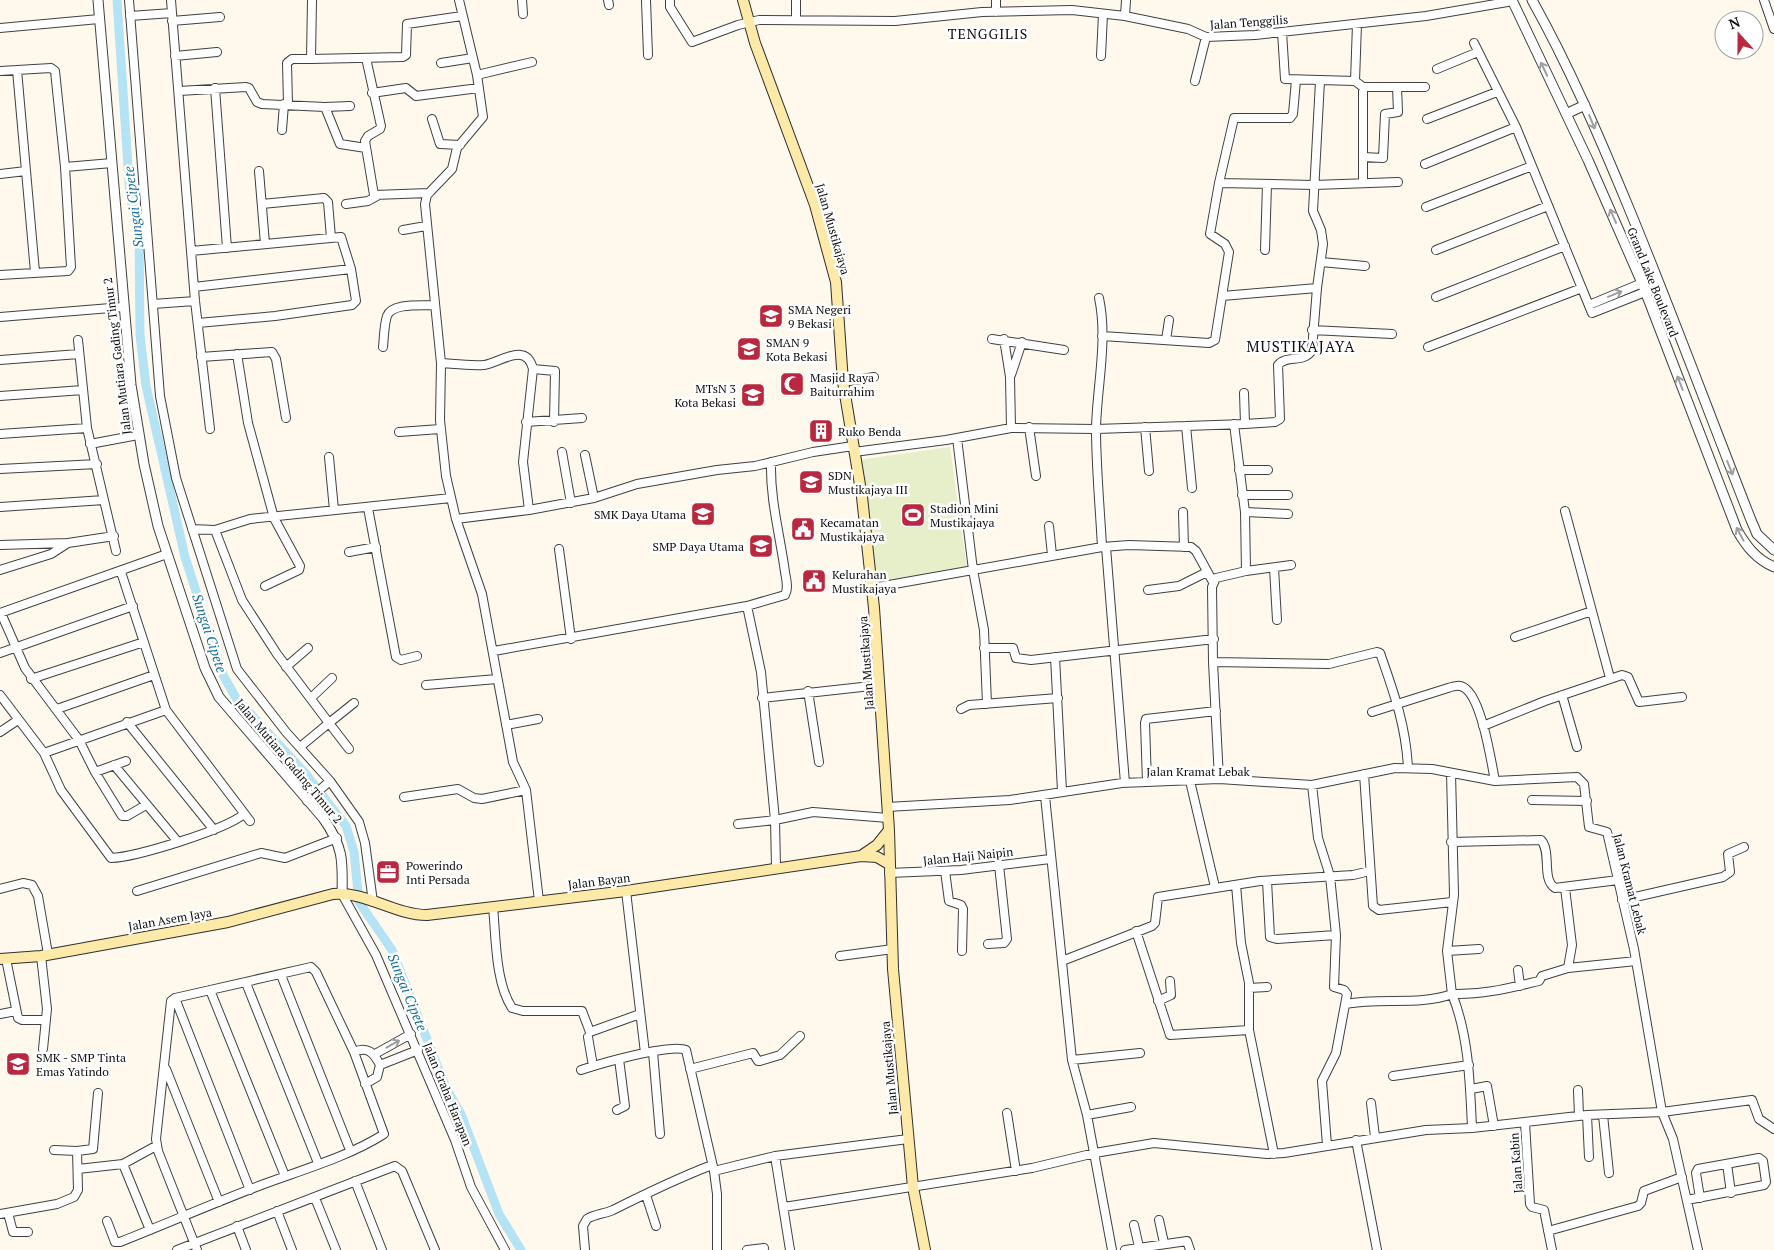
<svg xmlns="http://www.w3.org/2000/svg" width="1774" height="1250" font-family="'PT Serif',serif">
<rect width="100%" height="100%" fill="#fff9ed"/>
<!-- pitch -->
<path fill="#e6efc9" d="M950,447L967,569L875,582L858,460Z"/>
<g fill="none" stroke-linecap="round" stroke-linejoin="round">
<!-- canal -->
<path stroke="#b3e3f5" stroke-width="9" d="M117,0L130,197L139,230L140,335L146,386L185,557L223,675L236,698L305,773L346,826L354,852L359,902L392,950L446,1088L461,1114L499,1214L521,1250"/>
<defs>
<path id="minor" d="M129,0L160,396L176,478L237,669L286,732L330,781L359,822L365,843L373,902
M171,0L172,13
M459,0L477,75L483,117L457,148L452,169L427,195L425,204L441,363L440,420L446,476L456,519L482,594L513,762L526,790L539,901
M522,0L523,14
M608,0L609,5
M646,0L648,55
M670,0V7L692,42L738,25L759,20L895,21L982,12L1072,10L1125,16L1188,29L1206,37L1255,35L1426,16L1513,1
M796,0V20
M1764,0L1774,29
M996,12V0
M130,16L172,13L195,301L210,429
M1125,16L1126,0
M172,21L220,17
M1357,24L1355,81L1363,87V183
M0,28L99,19
M1282,32L1285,79L1355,81
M1474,43L1516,127L1592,313L1645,292
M175,56L217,52
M1101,56L1103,14
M366,58L381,126L380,129L368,136L365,141L374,195L429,193
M311,59L403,57L406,55L407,24L462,16
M441,63L473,58
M1437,69L1478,52
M17,70L35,272
M0,71L51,68L55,71L65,167L71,267L68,271L0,275
M477,75L532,62
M1296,80L1293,114L1290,118H1234L1219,183L1314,185L1398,182
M1195,81L1206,37
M1363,87H1425
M215,88L227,248
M179,91L246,87L249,88L257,102L262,104L325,107L340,144L366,148
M372,93L406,88L416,96L479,88
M288,104L287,63L292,59H311L312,0
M325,107L350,106
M432,119L440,144L460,145
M1427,119L1497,92
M282,130L284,104
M1363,157L1383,158L1385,114L1398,112L1397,87
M1425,164L1516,127
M65,167L112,163
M259,171L265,244
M0,174L26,171
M262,204L324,198L328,202L331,238
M346,204L368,201L377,196
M1426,207L1532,166
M403,230L426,226
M1265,250L1267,184
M1436,250L1548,206
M191,251L341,237L351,269L356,301L352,305L275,316L198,323
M1321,262L1365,266
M194,287L351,269
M1222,296L1317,288
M1436,297L1565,246
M1099,298C1108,340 1097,386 1096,428C1096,468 1100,508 1102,547
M153,304L195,301
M1589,305L1642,283
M0,317L123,307
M1312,330L1392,334
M1102,336L1209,343L1215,340L1229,252L1225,244L1210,234L1219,183
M992,339L1064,350
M1004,339L1010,377L1011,428
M78,340L87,428L116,551
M1166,340L1169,320
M383,347C384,338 384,325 387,316C392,302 424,306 435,305
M1428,347L1582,288
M237,354L248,423L274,518L300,566L299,570L265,586
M201,357L272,352L276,359L286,418
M0,360L79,354
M441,363C455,364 470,366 484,365C498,364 526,340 533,369
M1011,375L1022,342
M843,382L874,377
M1244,393L1245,424
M0,396L83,390
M526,422L582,418
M1186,426L1192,488
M1029,427L1036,476
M1145,427L1149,471
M399,432L440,429
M0,434L87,428
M957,438L973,570L984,630L987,704
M90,444L138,435
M562,452L571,503
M854,452L946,440L1011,428L1096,429L1186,426L1245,424L1275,422L1280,419L1278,365C1287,354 1304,364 1312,350L1317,288L1323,244L1321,230L1313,211L1320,81
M585,455L594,498
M329,457L334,510
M0,469L97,464
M1239,470H1268
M1242,495H1288
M0,507L104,500
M368,508L396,657L401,660L417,656
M529,510L523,462L533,369L555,371L554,422
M1565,511L1610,678
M1183,512L1184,547
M1245,512L1288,514
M456,519L529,510L594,498L637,484L717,470L755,466L813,452L853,446
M1049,526L1052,555
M192,529L215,530L250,519L451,498
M215,530L242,600L277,654L329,723L300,747
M0,545L68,543
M1106,547L1125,783
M559,549L571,639
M349,552L376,547
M1274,568L1277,620
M0,570L51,554L68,543L114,536
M1246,571L1291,565
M121,572L166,710L250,821
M872,588L1102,547L1129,545L1191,547L1196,551L1213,582
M1148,590L1179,586L1207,572
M0,613L167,554
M1,613L25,668L79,740L95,772L122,816H127L146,805
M1515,637L1592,611
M984,648H1013L1016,658L1031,660L1214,639
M494,651L747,606L785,595C789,588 786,579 785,572C780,535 770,500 771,462
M0,653L133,606
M1055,657L1062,791
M1213,662L1329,664L1377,652L1380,653C1394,693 1406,726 1408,768
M286,667L308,648
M31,679L144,642
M426,685L497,679
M808,691L819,762
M0,695L44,753L61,790L111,858C136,857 225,830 244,814
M1562,695L1577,747
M311,698L332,678
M762,698L880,685
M57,709L154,675
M961,709L969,705L1058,698
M1372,712L1448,688C1454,686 1460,684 1466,689C1482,702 1491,760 1495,781
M127,722L214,830
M506,725L538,719
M1483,726L1545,701L1622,675L1628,677L1639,702L1682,697
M0,732L15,722
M349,749L329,723L354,703
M44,753L166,710
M114,765L178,842
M95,772L126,761
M1451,773L1454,895L1447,951L1452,994C1483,995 1509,988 1539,981L1542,976L1568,968L1572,945L1565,888
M1364,774L1373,906L1379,910L1452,902
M1219,779L1213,662L1212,587L1216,578L1246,571L1245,512L1234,424
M1190,781L1215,887
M1147,782L1145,723L1146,719L1216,711
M1312,785L1318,838L1330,876L1336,935L1334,987L1344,990L1347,994L1336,1053L1322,1081L1327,1145
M1045,796L1072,1060L1087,1115L1112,1250
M404,797L458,789L474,798L482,799L526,790
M1532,800L1587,801
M307,801L330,781
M887,807L1010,800L1122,783L1219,779L1312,785L1395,768L1432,769L1495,781L1577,777L1584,784L1589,827L1607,832L1634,949L1662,1112L1673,1139L1698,1250
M738,824L775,820L761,672L747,606
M1451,842L1541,840C1552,852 1541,879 1555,888L1618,880
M776,868L775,820L813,812L888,818
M945,871L949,901L961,905L963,909L962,951
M889,873L961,870L1050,859
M1267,881L1270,937L1277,939L1336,935
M1236,885L1241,943L1249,983V1030
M0,889L23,883L32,885L38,896L48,954
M137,891L261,853L285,858L337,838
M626,891L645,1053
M342,894L376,955L455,1140L471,1187L505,1250
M1622,900L1723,877L1730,872L1728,854L1744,847
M493,907C496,937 495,982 512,1008L523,1011H582L590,1032L640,1014
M1136,931L1170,1035L1249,1030L1274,1154
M988,944L1004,943L1007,939L999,865
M1447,951L1479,949
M41,956L47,1009L43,1049
M840,956L893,949
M6,959L18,1018L22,1020H46
M1062,961L1152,926L1155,923L1158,897L1260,881L1353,875L1370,871
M1568,968L1636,961
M1518,970L1520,986
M281,975L350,1150
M246,983L318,1163
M1249,988L1267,987
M210,990L285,1176
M175,998L250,1190
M1158,1001L1171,995L1170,981
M1346,1004C1380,997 1420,1006 1452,994C1469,1036 1470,1084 1472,1128
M0,1014L16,1011
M588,1037L593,1066
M354,1052C368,1046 374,1053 380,1065L377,1077L365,1084
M653,1052L660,1134
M375,1054L411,1034
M1072,1060L1140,1053
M380,1065L418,1050
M166,1069L219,1202
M690,1069L753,1053L758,1061H760L780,1055L800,1036
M581,1070C599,1064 671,1043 686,1050L714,1171L717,1194V1250
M1393,1076L1469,1065
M1471,1089L1487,1086L1494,1126
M1578,1090L1579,1116
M1371,1103L1375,1137
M617,1110L625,1106L619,1059
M1007,1113L1016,1171
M1087,1115L1131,1107
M1587,1115L1589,1157
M1603,1115L1609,1173
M1525,1123L1530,1204L1532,1207L1544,1210L1552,1250
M1356,1140L1377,1250
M54,1150L77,1151
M775,1156L790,1250
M1727,1164L1731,1193
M78,1169L123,1164
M714,1171L775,1156L908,1139
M355,1181L382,1250
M646,1195L656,1226
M315,1198L336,1250
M1687,1200L1764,1185L1766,1182L1763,1161L1759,1158L1698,1169L1696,1173L1700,1198
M784,1207L1032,1168L1095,1153L1154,1143L1267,1154L1284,1153L1426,1130L1472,1128L1587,1115L1662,1112L1752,1100L1759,1119L1774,1129
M277,1211L292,1250
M8,1213L13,1232H28
M0,1214L57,1204L74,1197L78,1190L77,1151L93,1149L98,1093
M1159,1220L1164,1243
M107,1221L115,1242H120C168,1223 216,1202 264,1184C302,1170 350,1156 384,1134L354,1052L316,972L311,967L175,998L171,1001L156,1139L158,1151L197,1250
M1134,1225L1139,1247
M237,1226L246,1250
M150,1230L123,1164L156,1146
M1548,1231L1638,1206L1641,1203L1644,1191L1682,1177
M177,1250L395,1166L402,1171L435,1250
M585,1250L583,1226L587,1219C595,1214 604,1214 613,1210C645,1194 678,1178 712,1165
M747,1250L764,1248
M1125,1250L1187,1241L1190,1250"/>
<path id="tertiary" d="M98,0L131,385L144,464L158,526L205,668L219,697L323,818C343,846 343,860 342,894
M1512,0L1588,160L1642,283L1737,530C1746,546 1756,559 1774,567
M1532,0C1569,66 1599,136 1628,206C1671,310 1710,416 1751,520L1757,534L1774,550
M1566,114L1585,105"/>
<path id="secondary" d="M743,0L755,43L815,205L836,282L843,382L862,497L874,608L889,830L893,969L913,1187L925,1250
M861,856L877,845L889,830
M0,959L41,956L228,922L333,894C365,891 395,915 427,915L626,891L861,856L877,857L889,864"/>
</defs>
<!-- minor casing -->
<use href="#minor" stroke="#404040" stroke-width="10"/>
<!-- tertiary casing -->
<use href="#tertiary" stroke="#404040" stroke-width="11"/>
<!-- secondary casing -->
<use href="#secondary" stroke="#2f2f2f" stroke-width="12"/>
<!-- minor -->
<use href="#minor" stroke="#fff" stroke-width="8"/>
<!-- tertiary -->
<use href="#tertiary" stroke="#fff" stroke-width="9"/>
<!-- secondary -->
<use href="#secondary" stroke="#fdeaa9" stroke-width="10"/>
</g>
<!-- one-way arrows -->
<defs><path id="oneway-shaft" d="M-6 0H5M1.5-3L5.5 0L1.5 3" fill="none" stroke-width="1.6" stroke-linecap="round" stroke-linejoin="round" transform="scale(1.25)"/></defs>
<g stroke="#9e9e9e">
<use href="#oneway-shaft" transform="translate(1544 69) rotate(-115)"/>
<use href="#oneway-shaft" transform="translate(1592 122) rotate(67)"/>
<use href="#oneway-shaft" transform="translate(1613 216) rotate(-114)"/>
<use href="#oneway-shaft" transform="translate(1615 294) rotate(-22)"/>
<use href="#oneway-shaft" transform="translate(1680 383) rotate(-111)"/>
<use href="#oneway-shaft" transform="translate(1730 468) rotate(68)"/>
<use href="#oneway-shaft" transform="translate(1740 534) rotate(-118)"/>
<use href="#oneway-shaft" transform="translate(393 1044) rotate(-29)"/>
</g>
<!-- icons -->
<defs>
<symbol id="school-square" viewBox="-11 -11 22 22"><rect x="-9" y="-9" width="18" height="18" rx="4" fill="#b9283f" stroke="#fff"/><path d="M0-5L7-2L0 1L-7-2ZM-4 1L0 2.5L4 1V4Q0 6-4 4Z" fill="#fff"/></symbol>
<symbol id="mosque-square" viewBox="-11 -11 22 22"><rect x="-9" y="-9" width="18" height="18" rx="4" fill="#b9283f" stroke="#fff"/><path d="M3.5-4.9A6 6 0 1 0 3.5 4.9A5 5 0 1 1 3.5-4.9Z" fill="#fff"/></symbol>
<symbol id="building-square" viewBox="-11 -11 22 22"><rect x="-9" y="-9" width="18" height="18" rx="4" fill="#b9283f" stroke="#fff"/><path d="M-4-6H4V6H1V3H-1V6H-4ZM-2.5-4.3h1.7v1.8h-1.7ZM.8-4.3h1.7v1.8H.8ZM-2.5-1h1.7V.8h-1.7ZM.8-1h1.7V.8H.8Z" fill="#fff"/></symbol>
<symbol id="stadium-square" viewBox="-11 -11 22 22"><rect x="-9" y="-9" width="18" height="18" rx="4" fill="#b9283f" stroke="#fff"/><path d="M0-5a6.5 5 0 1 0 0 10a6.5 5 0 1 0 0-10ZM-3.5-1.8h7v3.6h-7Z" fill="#fff"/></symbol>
<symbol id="civic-square" viewBox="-11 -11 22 22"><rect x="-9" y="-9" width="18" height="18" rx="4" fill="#b9283f" stroke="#fff"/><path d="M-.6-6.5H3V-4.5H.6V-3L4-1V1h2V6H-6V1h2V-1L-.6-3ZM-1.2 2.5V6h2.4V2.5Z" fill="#fff"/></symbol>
<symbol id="office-square" viewBox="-11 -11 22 22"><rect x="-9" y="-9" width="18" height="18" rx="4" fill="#b9283f" stroke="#fff"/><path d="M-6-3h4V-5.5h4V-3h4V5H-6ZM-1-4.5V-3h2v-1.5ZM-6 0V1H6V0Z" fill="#fff"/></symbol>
</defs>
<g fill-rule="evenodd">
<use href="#school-square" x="757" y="302" width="28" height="28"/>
<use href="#school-square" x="735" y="335" width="28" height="28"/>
<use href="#mosque-square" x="778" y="370" width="28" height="28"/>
<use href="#school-square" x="739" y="381" width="28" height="28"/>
<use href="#building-square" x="807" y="417" width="28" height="28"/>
<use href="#school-square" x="797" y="468" width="28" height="28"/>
<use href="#school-square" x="689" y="500" width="28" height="28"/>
<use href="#stadium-square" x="899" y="501" width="28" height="28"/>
<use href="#civic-square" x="789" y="515" width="28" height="28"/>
<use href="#school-square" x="747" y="532" width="28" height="28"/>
<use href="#civic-square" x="800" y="567" width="28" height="28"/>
<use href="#office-square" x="374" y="858" width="28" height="28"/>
<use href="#school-square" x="4" y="1050" width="28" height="28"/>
</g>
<g text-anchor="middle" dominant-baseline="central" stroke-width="5" stroke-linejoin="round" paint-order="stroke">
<!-- street labels -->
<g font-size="12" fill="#0d0d0d" stroke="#fff">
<text transform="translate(1249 22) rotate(-4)">Jalan Tenggilis</text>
<text transform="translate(833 229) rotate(74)">Jalan Mustikajaya</text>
<text transform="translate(1653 282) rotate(68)">Grand Lake Boulevard</text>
<text transform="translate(117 356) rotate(-97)">Jalan Mutiara Gading Timur 2</text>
<text transform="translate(866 663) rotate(-94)">Jalan Mustikajaya</text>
<text transform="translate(289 761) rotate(50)">Jalan Mutiara Gading Timur 2</text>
<text x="1198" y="771">Jalan Kramat Lebak</text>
<text transform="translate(968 856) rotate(-6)">Jalan Haji Naipin</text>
<text transform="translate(599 881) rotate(-7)">Jalan Bayan</text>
<text transform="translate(1630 884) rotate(76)">Jalan Kramat Lebak</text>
<text transform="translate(170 919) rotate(-10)">Jalan Asem Jaya</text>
<text transform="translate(889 1068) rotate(-95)">Jalan Mustikajaya</text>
<text transform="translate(448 1094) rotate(68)">Jalan Graha Harapan</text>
<text transform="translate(1516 1163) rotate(-94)">Jalan Kabin</text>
</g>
<!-- poi labels -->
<g font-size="12" fill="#0d0d0d" stroke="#fff" text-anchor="start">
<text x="788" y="309">SMA Negeri<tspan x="788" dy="14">9 Bekasi</tspan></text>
<text x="766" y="342">SMAN 9<tspan x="766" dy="14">Kota Bekasi</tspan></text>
<text x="810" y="377">Masjid Raya<tspan x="810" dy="14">Baiturrahim</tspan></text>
<text x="736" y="388" text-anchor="end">MTsN 3<tspan x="736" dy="14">Kota Bekasi</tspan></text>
<text x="838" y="431">Ruko Benda</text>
<text x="828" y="475">SDN<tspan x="828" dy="14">Mustikajaya III</tspan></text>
<text x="930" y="508">Stadion Mini<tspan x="930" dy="14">Mustikajaya</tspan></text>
<text x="686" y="514" text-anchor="end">SMK Daya Utama</text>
<text x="820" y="522">Kecamatan<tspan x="820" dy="14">Mustikajaya</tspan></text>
<text x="744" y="546" text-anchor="end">SMP Daya Utama</text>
<text x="832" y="574">Kelurahan<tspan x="832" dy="14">Mustikajaya</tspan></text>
<text x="406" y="865">Powerindo<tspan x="406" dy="14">Inti Persada</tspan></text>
<text x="36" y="1057">SMK - SMP Tinta<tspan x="36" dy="14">Emas Yatindo</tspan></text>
</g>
<!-- neighbourhood labels -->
<g font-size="14" letter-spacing="1" fill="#0d0d0d" stroke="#fff">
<text x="988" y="33">TENGGILIS</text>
</g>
<!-- water labels -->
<g font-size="14" font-style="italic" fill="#19719b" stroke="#fff">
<text transform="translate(133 207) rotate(-97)">Sungai Cipete</text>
<text transform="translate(210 633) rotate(72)">Sungai Cipete</text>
<text transform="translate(408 992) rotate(68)">Sungai Cipete</text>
</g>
<!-- quarter labels -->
<g font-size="15" letter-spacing="1" fill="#0d0d0d" stroke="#fff">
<text x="1301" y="346">MUSTIKAJAYA</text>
</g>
</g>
<!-- north arrow -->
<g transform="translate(1739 35) rotate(339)"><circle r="24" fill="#ffffff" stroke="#9e9e9e"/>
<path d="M0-4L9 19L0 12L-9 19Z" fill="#b9283f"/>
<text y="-8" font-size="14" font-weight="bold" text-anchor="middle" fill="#0d0d0d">N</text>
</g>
</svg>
